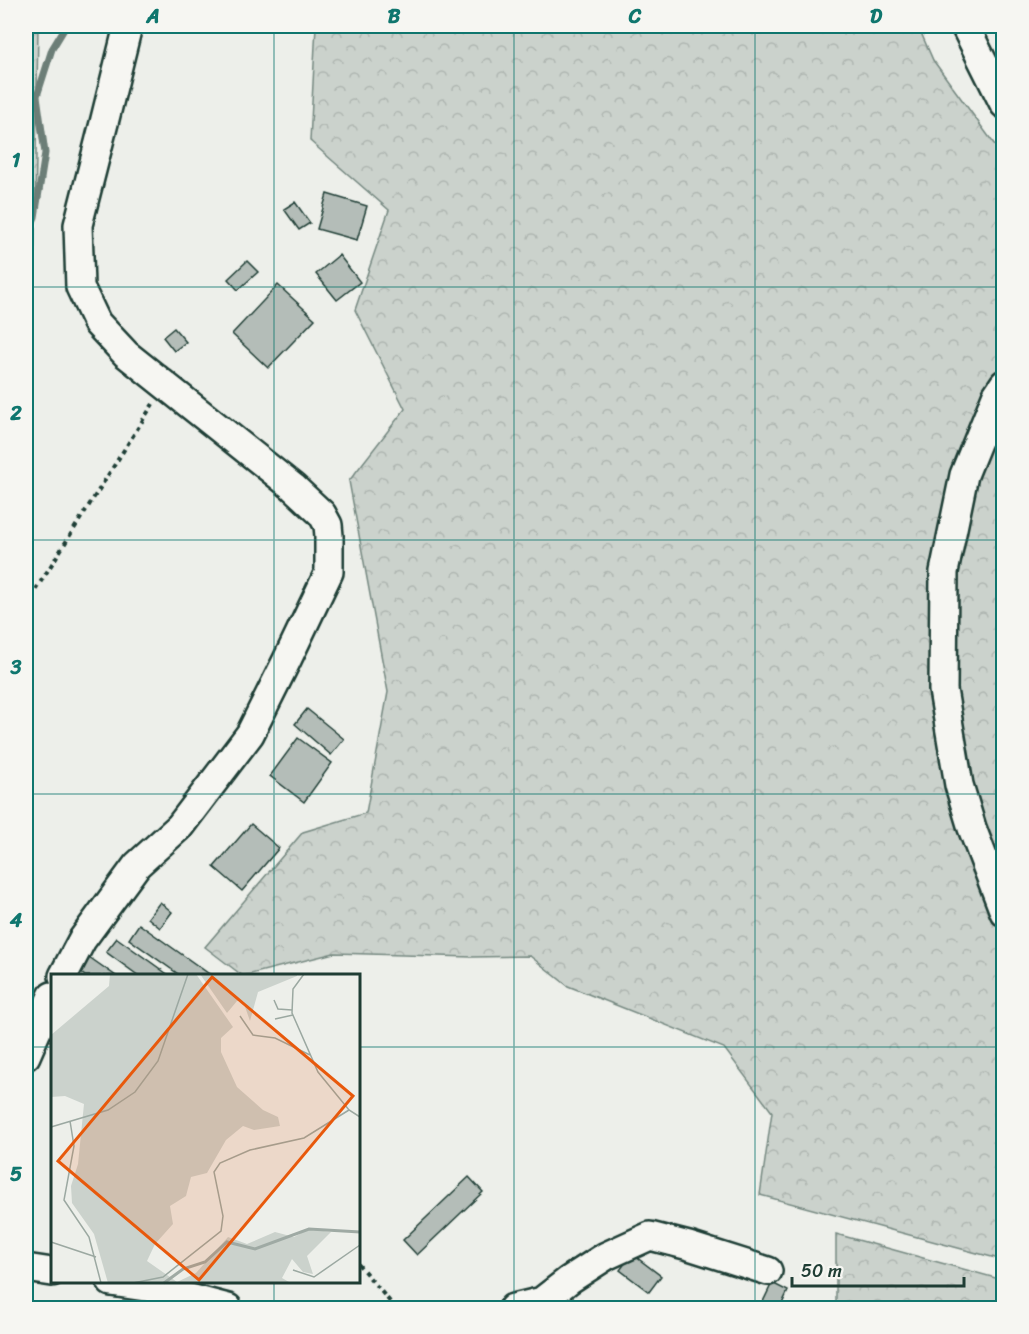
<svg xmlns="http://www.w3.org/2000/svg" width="1029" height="1334" font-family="Sriracha,sans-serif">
<defs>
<pattern id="forest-crowns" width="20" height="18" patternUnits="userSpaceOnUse" patternTransform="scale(1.5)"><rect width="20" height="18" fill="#cbd2cc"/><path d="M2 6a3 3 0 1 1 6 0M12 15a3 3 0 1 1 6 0" fill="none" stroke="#aeb5b0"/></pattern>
</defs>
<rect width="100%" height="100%" fill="#edefea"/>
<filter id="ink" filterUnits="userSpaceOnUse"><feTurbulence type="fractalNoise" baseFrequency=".0167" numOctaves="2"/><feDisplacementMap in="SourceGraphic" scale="12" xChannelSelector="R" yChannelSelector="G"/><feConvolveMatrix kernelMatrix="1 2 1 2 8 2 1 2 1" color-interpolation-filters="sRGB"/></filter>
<g filter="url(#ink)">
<!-- forest -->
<path fill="url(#forest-crowns)" stroke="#758880" stroke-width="1.5" d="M26,26H38L34,285L26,288Z
M316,26H918L933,60L1003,156V1260L760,1195L772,1112L724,1048L568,986L530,956L472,957L334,953L243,976L205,947L303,832L366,813L388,692L349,481L405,409L355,310L389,210L310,141Z
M836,1234L1003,1280V1308H836Z"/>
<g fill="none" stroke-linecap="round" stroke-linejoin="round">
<!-- stream -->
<path stroke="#6c7e77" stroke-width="7" d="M26,237L35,217L45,153L37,96L52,49L66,26"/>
</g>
<!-- building -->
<path fill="#b4bdb8" stroke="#1f3d34" stroke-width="1.5" d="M327,194L367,206L357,240L317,229Z
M295,202L310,223L299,230L284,209Z
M339,255L360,282L337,300L316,274Z
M247,261L258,272L238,290L228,279Z
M278,285L315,319L268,368L232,334Z
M174,328L186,342L174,351L163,337Z
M307,709L344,739L331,755L295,724Z
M298,738L332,763L304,802L270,776Z
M251,824L279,848L242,891L214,867Z
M160,902L172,912L160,928L148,918Z
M139,924L212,976H181L129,939Z
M117,938L170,976H139L106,952Z
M89,957L116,976H85L79,971Z
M469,1177L483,1192L417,1255L403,1240Z
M632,1254L661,1276L649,1292L620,1270Z
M772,1283L788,1291L780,1308H760Z"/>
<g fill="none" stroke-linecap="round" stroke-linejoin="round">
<defs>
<path id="minor" d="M965,26L1004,104
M1004,384L996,396L964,475L944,572L943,690L959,785L972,828L1004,912
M63,976L82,940L137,865L180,826L250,734L287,660L329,572V536L328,525L322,514L293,487L126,354L97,323L80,287L78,225L104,123L128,26
M26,1056L52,996
M26,1268L52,1272
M111,1282L152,1288L228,1308
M513,1308L542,1301L569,1280L606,1256L650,1236L689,1246L768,1271"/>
</defs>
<!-- minor casing -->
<use href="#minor" stroke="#1f3d34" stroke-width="32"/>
<!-- path -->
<path stroke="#1f3d34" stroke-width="4" stroke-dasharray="4.5 4.5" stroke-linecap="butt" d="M26,605L153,404
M358,1264L391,1303L394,1308"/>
<!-- minor -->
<use href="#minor" stroke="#f6f6f2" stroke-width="27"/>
</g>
</g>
<!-- grid -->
<path fill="none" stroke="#0f766e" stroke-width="1.5" stroke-opacity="0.55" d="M274,26V976M514,26V1308M755,26V1308M26,287H1004M26,540H1004M26,794H1004M26,1047H52M358,1047H1004M274,1282V1308"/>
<!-- overview -->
<g transform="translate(51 974)">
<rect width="309" height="309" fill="#edefea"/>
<path d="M59,0H145L182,53L170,64V78L186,113L212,136L227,143L229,152L203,156L192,152L175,166L156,199L140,203L135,222L119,232L122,250L104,270L96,287L126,308L145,299L177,263L196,270L224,258L243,263L258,255L280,258L256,282L262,300L252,298L241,285L231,304L238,308L276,309H57L43,260L21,229L20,212L27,190L33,130L14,122L0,123V61L58,12ZM149,0H246V2L207,18L199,47L192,27H186L176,39Z" fill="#cbd2cc"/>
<path fill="none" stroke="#9faaa4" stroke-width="3" d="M113,309L132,295L154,288L176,268L204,275L258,255L309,258"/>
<path fill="none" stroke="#9ba8a1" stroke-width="1.5" d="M253,0L242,15L241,39L267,98L298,136L309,143M223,26L227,35L241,36M189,42L202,61L224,64L259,81M224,45L242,41M19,147L23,172L13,226L38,263L50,309M0,153L57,136L84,118L107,87L137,0M0,268L45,283M242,296L263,303L309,271M82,309L112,303L170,257L172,242L163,198L169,189L199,176L253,164L298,136"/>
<path fill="#e8590c" fill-opacity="0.15" stroke="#e8590c" stroke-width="3" d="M161,3L302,122L148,306L7,187Z"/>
<rect width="309" height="309" fill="none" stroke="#1f3d34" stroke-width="3"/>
</g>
<!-- margin -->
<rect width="1029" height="1334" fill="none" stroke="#f6f6f2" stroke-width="66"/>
<!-- scale -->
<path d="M792 1277v9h172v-9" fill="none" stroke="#1f3d34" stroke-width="3"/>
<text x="801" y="1277" font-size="18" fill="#1f3d34" stroke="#f6f6f2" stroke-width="4.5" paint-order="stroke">50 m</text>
<rect x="33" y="33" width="963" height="1268" fill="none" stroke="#0f766e" stroke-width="2"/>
<g font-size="20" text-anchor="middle" font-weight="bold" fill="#0f766e">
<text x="153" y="23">A</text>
<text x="394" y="23">B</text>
<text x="635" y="23">C</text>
<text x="876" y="23">D</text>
<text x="16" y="167">1</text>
<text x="16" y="420">2</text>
<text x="16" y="674">3</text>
<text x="16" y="927">4</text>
<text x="16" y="1181">5</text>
</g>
</svg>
